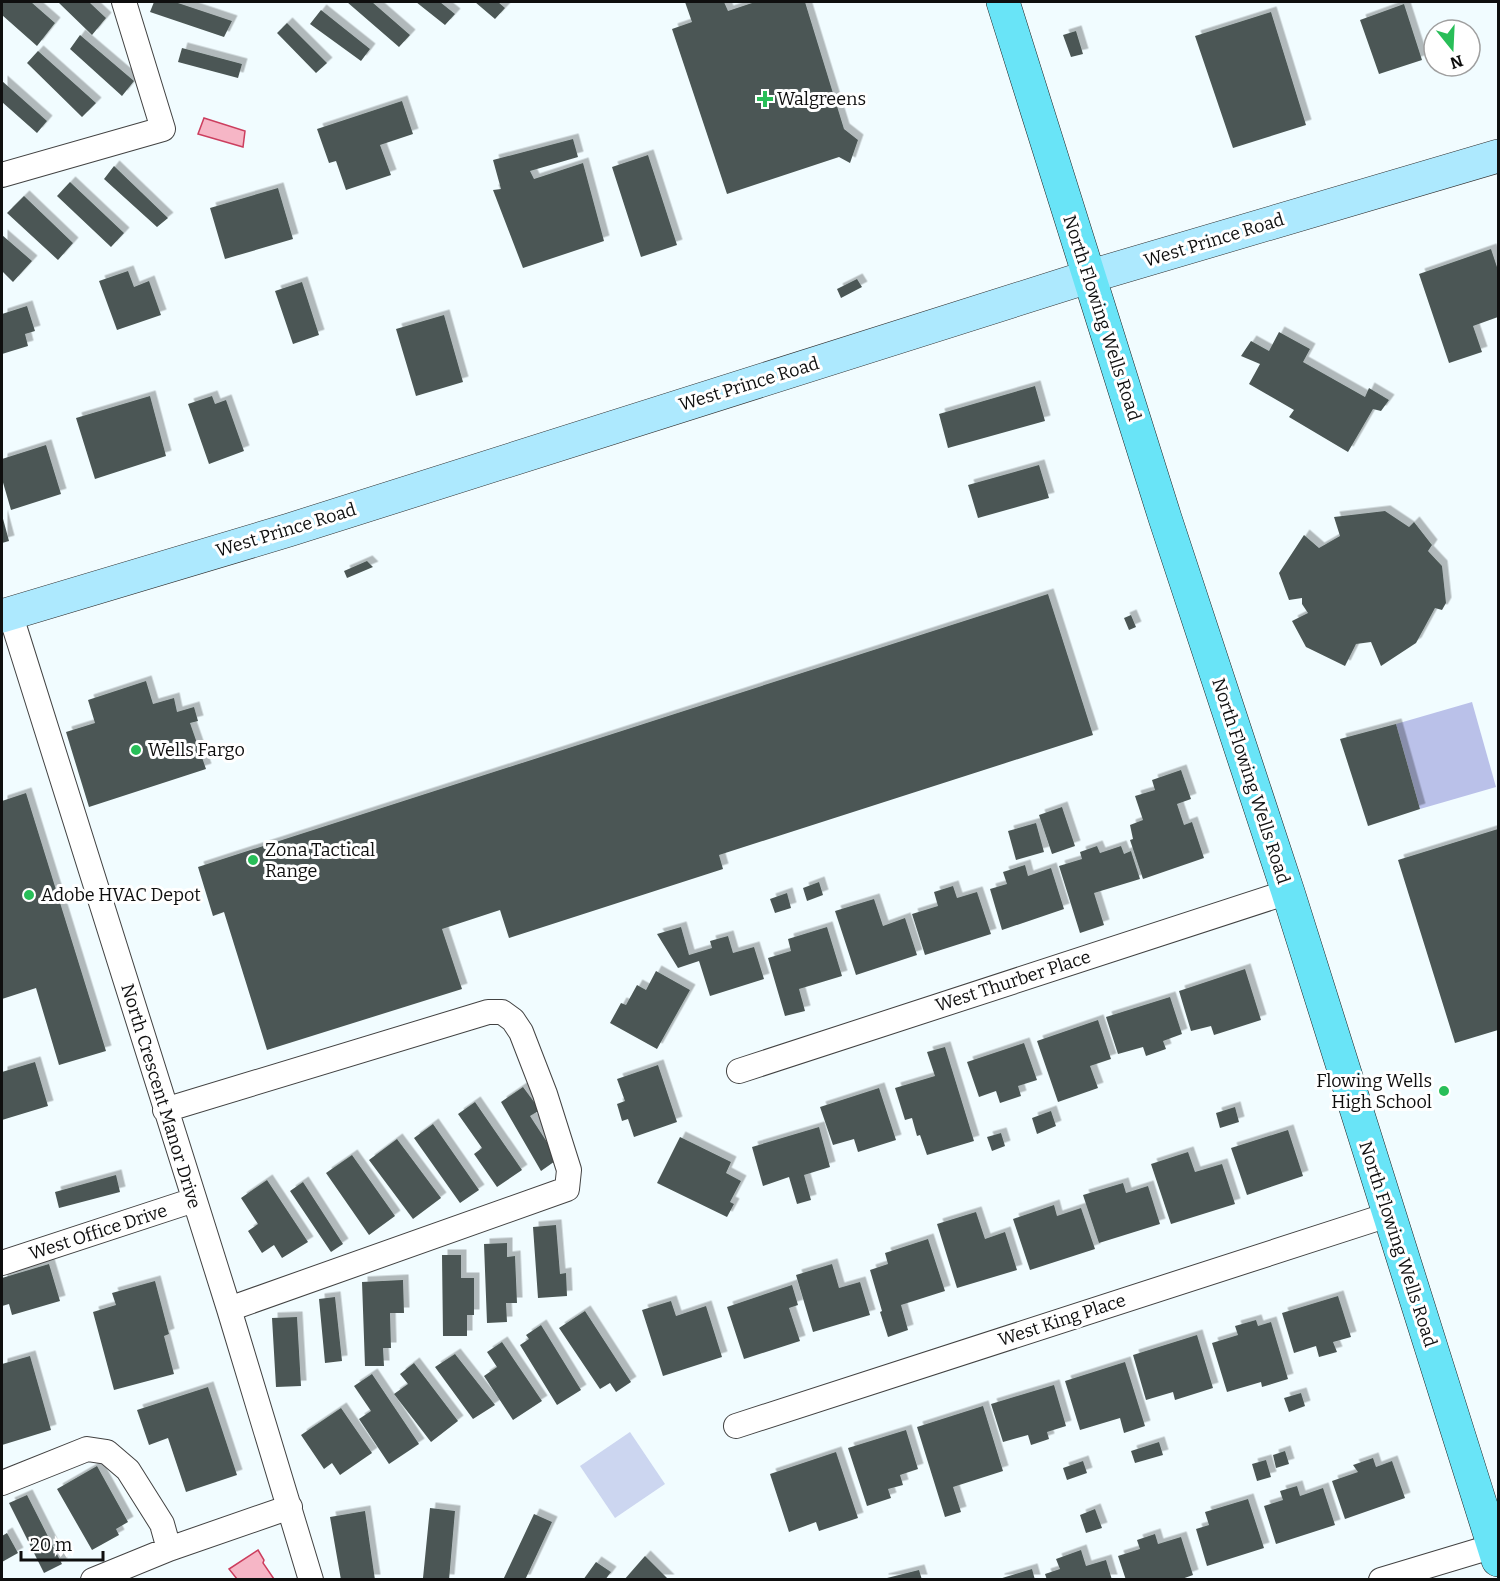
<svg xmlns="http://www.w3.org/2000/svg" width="1500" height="1581" font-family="Bitter,serif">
<defs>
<filter id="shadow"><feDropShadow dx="5.5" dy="-5.5" stdDeviation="0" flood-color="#0004"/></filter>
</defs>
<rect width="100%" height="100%" fill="#f1fcff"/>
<!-- green -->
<path fill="#bac1e9" d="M1472,702L1496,787L1420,809L1396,724Z"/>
<!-- pitch -->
<path fill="#ccd6f0" d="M630,1432L665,1484L615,1518L580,1466Z"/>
<!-- water -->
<path fill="#f6b6c6" stroke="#cc3e5e" stroke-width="1.5" d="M204,118L245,131L243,147L198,134Z
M258,1550L264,1560L263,1563L274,1579H237L229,1569Z"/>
<!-- building -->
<path fill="#4b5754" filter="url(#shadow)" d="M2,2H31L55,23L37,46L2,15Z
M58,2H89L106,18L92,35Z
M154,2H175L232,21L224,37L150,12Z
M347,2H372L410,35L399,47Z
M416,2H440L455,14L445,25Z
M475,2H498L505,8L495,19Z
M685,2H724L728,11L755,2H805L844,129L858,140L850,163L839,157L727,194L672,29L692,22Z
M1404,4L1422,60L1379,74L1360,20Z
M321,10L370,49L361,61L310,24Z
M1271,12L1306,125L1233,148L1195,36Z
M287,23L327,63L316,73L277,33Z
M1076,31L1083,54L1071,57L1063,35Z
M80,35L134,81L122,96L70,49Z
M182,48L242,64L238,78L178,62Z
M38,51L96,103L82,117L27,63Z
M2,81L47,121L37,133L2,102Z
M402,101L413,134L380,145L391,175L346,190L336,161L329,163L317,129Z
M573,139L578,157L530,171L534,179L583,163L604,241L523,268L493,190L501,189L493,160Z
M648,155L677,245L641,257L612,167Z
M114,166L168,218L157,227L104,179Z
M70,182L124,233L111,247L57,196Z
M278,188L293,239L225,259L210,208Z
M24,196L73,243L58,260L7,213Z
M2,235L32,261L13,282L2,271Z
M1491,249L1498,270V317L1473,326L1482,352L1449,363L1419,274Z
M128,271L134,287L149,281L161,315L117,330L99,281Z
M857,279L862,287L841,298L837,289Z
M302,282L319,335L293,344L275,291Z
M27,306L35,331L25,334L28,346L2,354V314Z
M444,315L463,382L416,396L396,329Z
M1279,332L1310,349L1303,362L1365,397L1369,388L1389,400L1381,411L1373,409L1348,452L1289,417L1294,410L1249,384L1260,364L1241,356L1251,341L1269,351Z
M1035,386L1045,421L948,448L939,414Z
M150,396L166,456L95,479L76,418Z
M212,396L215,404L226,400L244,451L209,464L188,404Z
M46,445L61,494L11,510L2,479V459Z
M1039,465L1049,498L978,518L968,485Z
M1385,511L1409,527L1414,522L1432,545L1428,551L1442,566L1446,603L1442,610L1435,608L1416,643L1381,666L1371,642L1356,644L1345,666L1306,647L1292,621L1308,613L1302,604V598L1289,600L1279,573L1304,535L1319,548L1340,536L1334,517Z
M2,515L9,541L2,543Z
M367,561L373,567L347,578L344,571Z
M1048,594L1093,735L719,855L723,869L509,938L500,910L442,929L462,989L267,1050L224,912L213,916L198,867Z
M1131,615L1136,627L1129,630L1124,618Z
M146,681L153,704L174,698L177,712L194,707L198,721L190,723L206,769L89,807L66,732L95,723L88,700Z
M1396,724L1420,809L1368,826L1340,739Z
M1181,770L1191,799L1177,804L1184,825L1192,822L1204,858L1143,879L1130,840L1133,839L1130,825L1143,820L1135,796L1155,790L1152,780Z
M26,793L106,1051L59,1065L36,988L2,999V801Z
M1062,807L1075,846L1052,854L1039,815Z
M1036,823L1044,852L1016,860L1008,831Z
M1498,829V1030L1455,1043L1398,860Z
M1097,846L1100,853L1121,846L1124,854L1131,851L1140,879L1094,893L1104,925L1080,933L1059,866L1082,859L1080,852Z
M1025,865L1028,876L1051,868L1064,909L1002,930L990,889L1007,884L1003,872Z
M819,882L823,895L807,901L803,888Z
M953,886L957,898L977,892L991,934L925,955L912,914L938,906L934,892Z
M787,893L791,908L775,913L770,899Z
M874,899L883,926L905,918L917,955L856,975L835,911Z
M681,927L689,955L712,948L710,941L728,936L733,953L754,947L764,979L710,996L699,961L678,968L657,934Z
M827,927L842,976L799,989L805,1011L785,1016L768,958L791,951L788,939Z
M1245,969L1261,1020L1214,1035L1211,1026L1191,1031L1179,991Z
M656,971L690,990L657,1049L610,1023L621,1003L626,1005L637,985L646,990Z
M1170,997L1182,1034L1163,1041L1166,1049L1146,1056L1143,1047L1118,1054L1106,1017Z
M1098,1020L1111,1059L1090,1066L1098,1088L1058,1102L1037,1041Z
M1024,1043L1037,1080L1018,1086L1021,1096L1000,1103L996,1091L979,1097L967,1062Z
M945,1047L974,1141L927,1155L920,1135L917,1136L912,1118L905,1120L895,1088L935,1076L927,1052Z
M35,1062L48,1106L2,1120V1072Z
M658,1065L677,1122L634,1137L628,1119L622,1121L617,1104L625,1101L617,1079Z
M523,1087L540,1110L530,1116L558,1159L541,1171L501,1102Z
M879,1088L896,1140L858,1152L854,1139L833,1145L820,1107Z
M475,1102L522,1170L497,1187L474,1154L482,1148L458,1114Z
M1235,1107L1239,1122L1220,1128L1216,1113Z
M1051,1111L1056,1126L1037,1134L1032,1118Z
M433,1124L479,1190L460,1203L414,1138Z
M819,1127L830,1167L804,1175L811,1200L797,1204L789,1177L763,1186L752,1147Z
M1288,1130L1303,1176L1247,1195L1231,1148Z
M1001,1133L1005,1146L992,1151L987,1137Z
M680,1137L731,1162L726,1173L741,1181L730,1202L734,1204L727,1217L657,1183Z
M397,1139L441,1198L413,1219L369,1160Z
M1188,1152L1195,1172L1222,1164L1235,1204L1171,1224L1151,1164Z
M352,1155L395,1216L369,1235L326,1173Z
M116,1175L120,1192L59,1208L55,1192Z
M267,1180L308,1242L282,1258L274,1245L262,1253L248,1231L258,1224L241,1198Z
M303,1182L343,1244L331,1252L290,1191Z
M1123,1183L1126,1193L1148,1186L1160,1224L1099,1243L1083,1195Z
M1054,1205L1057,1216L1081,1208L1095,1249L1030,1270L1013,1219Z
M976,1212L985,1239L1005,1232L1017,1270L957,1288L937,1224Z
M556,1225L560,1274L566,1273L567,1296L538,1298L533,1227Z
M928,1239L945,1291L901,1305L908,1330L888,1337L880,1312L882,1311L870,1270L888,1264L885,1253Z
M507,1243V1257L515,1256L517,1303H506L507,1322L487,1323L484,1244Z
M442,1255H461V1278H474V1315H467V1336H443Z
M49,1264L60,1301L12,1315L9,1304L2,1306V1278Z
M832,1264L839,1288L860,1282L870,1315L813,1332L796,1275Z
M403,1280L404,1313H390L391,1348H383L384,1366H365L362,1282Z
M155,1281L169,1334L164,1336L174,1374L114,1390L93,1312L116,1305L112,1293Z
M792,1285L798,1305L789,1308L800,1341L744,1359L727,1307Z
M1338,1296L1351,1337L1333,1342L1337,1352L1319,1357L1316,1346L1294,1353L1282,1313Z
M335,1297L342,1361L325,1363L319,1299Z
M671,1301L676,1316L706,1306L722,1357L663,1376L642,1310Z
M585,1311L631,1382L616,1392L610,1383L600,1389L559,1328Z
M297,1317L301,1386L276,1387L272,1318Z
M1256,1320L1258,1326L1271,1322L1288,1379L1262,1387L1261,1382L1227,1392L1212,1343L1238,1335L1235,1326Z
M541,1325L581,1390L557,1405L520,1345L529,1339L526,1335Z
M1197,1335L1213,1388L1175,1400L1173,1392L1146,1400L1133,1355Z
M502,1342L542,1401L513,1420L484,1376L497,1367L487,1352Z
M455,1354L495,1405L473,1419L435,1367Z
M30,1356L51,1430L2,1445V1364Z
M1125,1362L1145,1426L1124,1433L1120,1418L1080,1430L1065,1381Z
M414,1363L458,1421L431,1442L394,1394L408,1384L400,1374Z
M372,1374L419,1444L389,1464L359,1419L371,1411L354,1386Z
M1054,1385L1066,1426L1047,1432L1049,1439L1031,1445L1028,1435L1003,1442L991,1404Z
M208,1387L237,1475L186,1492L168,1438L149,1445L137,1410Z
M1301,1393L1305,1406L1289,1412L1284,1398Z
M983,1406L1003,1471L953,1487L961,1512L945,1517L917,1427Z
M341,1408L372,1453L340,1475L332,1463L324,1469L301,1435Z
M906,1430L918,1469L900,1475L903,1485L888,1489L891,1498L867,1506L848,1448Z
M1159,1442L1163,1455L1135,1463L1131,1451Z
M1285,1451L1289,1464L1276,1468L1273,1455Z
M836,1452L858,1518L819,1531L816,1522L789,1532L770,1474Z
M1373,1458L1376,1467L1392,1461L1405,1498L1345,1519L1332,1481L1358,1472L1353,1465Z
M1266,1460L1271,1477L1257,1481L1252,1464Z
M1083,1461L1087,1473L1067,1480L1063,1468Z
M97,1466L128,1522L116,1529L119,1535L92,1550L57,1489Z
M1297,1486L1300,1496L1323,1488L1335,1525L1276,1544L1264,1506L1283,1500L1280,1491Z
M27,1495L62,1564L44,1573L9,1503Z
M1248,1499L1264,1548L1207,1566L1196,1529L1209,1525L1205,1512Z
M430,1508L455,1511L449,1580L423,1578Z
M1095,1509L1102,1528L1086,1533L1080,1515Z
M365,1511L375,1580H341L330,1517Z
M534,1514L552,1522L525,1580H503Z
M7,1533L18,1553L2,1562V1536Z
M1155,1534L1158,1544L1181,1537L1193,1575L1179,1580H1126L1118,1556L1140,1549L1137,1540Z
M1081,1550L1086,1566L1106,1560L1112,1580H1047L1045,1574L1060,1569L1056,1559Z
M645,1556L669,1580H624Z
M596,1562L611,1572L605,1580H583Z
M1032,1569L1035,1580H999V1579Z
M919,1570L922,1580H883V1579Z"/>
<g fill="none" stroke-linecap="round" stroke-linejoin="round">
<defs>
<path id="minor" d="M2,175L163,129L124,2
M10,613L229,1309L311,1580
M739,1071L1288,892
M165,1110L488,1012H502L513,1020L521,1032L545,1094L569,1170L567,1189L229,1309
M2,1263L194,1200
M736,1426L1388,1215
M2,1483L87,1449L107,1452L128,1470L162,1524L169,1549
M93,1580L169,1549L290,1507
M1381,1580L1494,1546"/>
<path id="secondary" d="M2,616L289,530L1091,276L1498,156"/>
<path id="primary" d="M1003,2L1165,518L1288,892L1498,1560"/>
</defs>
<!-- minor casing -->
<use href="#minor" stroke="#424242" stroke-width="26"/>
<!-- secondary casing -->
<use href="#secondary" stroke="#313131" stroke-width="34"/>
<!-- primary casing -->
<use href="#primary" stroke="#202020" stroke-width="34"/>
<!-- minor -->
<use href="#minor" stroke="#fff" stroke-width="24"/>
<!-- secondary -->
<use href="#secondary" stroke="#ade9fe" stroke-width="33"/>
<!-- primary -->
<use href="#primary" stroke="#69e4f7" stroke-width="33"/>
</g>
<!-- markers -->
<g fill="#28be58" stroke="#fff" stroke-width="2">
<path d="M762 90h6v6h6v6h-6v6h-6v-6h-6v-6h6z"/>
<circle cx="136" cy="750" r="6"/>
<circle cx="253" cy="860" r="6"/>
<circle cx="29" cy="895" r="6"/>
<circle cx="1444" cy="1091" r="6"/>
</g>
<g text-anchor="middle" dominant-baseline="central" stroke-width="6" stroke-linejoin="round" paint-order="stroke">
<!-- poi labels -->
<g font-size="18" fill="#0f0f0f" stroke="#fff" text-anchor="start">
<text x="777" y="99">Walgreens</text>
<text x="148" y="750">Wells Fargo</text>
<text x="265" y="850">Zona Tactical<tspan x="265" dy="21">Range</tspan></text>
<text x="41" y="895">Adobe HVAC Depot</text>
<text x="1432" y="1081" text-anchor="end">Flowing Wells<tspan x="1432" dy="21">High School</tspan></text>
</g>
<!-- street labels -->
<g font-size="18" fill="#0f0f0f" stroke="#fff">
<text transform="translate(1214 240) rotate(-17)">West Prince Road</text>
<text transform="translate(1102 318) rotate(72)">North Flowing Wells Road</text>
<text transform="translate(749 384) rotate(-17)">West Prince Road</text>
<text transform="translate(286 530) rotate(-17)">West Prince Road</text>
<text transform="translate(1251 781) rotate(72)">North Flowing Wells Road</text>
<text transform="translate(1013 981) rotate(-18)">West Thurber Place</text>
<text transform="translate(161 1096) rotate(73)">North Crescent Manor Drive</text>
<text transform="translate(98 1232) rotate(-18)">West Office Drive</text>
<text transform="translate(1398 1244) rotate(72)">North Flowing Wells Road</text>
<text transform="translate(1062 1320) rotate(-18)">West King Place</text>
</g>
</g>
<!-- border -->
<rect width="1500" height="1581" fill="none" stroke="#0f0f0f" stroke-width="6"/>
<!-- north arrow -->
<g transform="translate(1452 48) rotate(162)"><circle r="28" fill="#ffffff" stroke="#9f9f9f" stroke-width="1.5"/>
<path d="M0-4.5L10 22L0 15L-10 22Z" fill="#28be58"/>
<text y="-9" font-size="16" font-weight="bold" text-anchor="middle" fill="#0f0f0f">N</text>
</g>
<!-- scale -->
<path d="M21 1551v9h82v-9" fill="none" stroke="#0f0f0f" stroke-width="3"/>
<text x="30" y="1551" font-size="18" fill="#0f0f0f" stroke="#ffffff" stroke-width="4.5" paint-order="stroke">20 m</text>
</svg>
